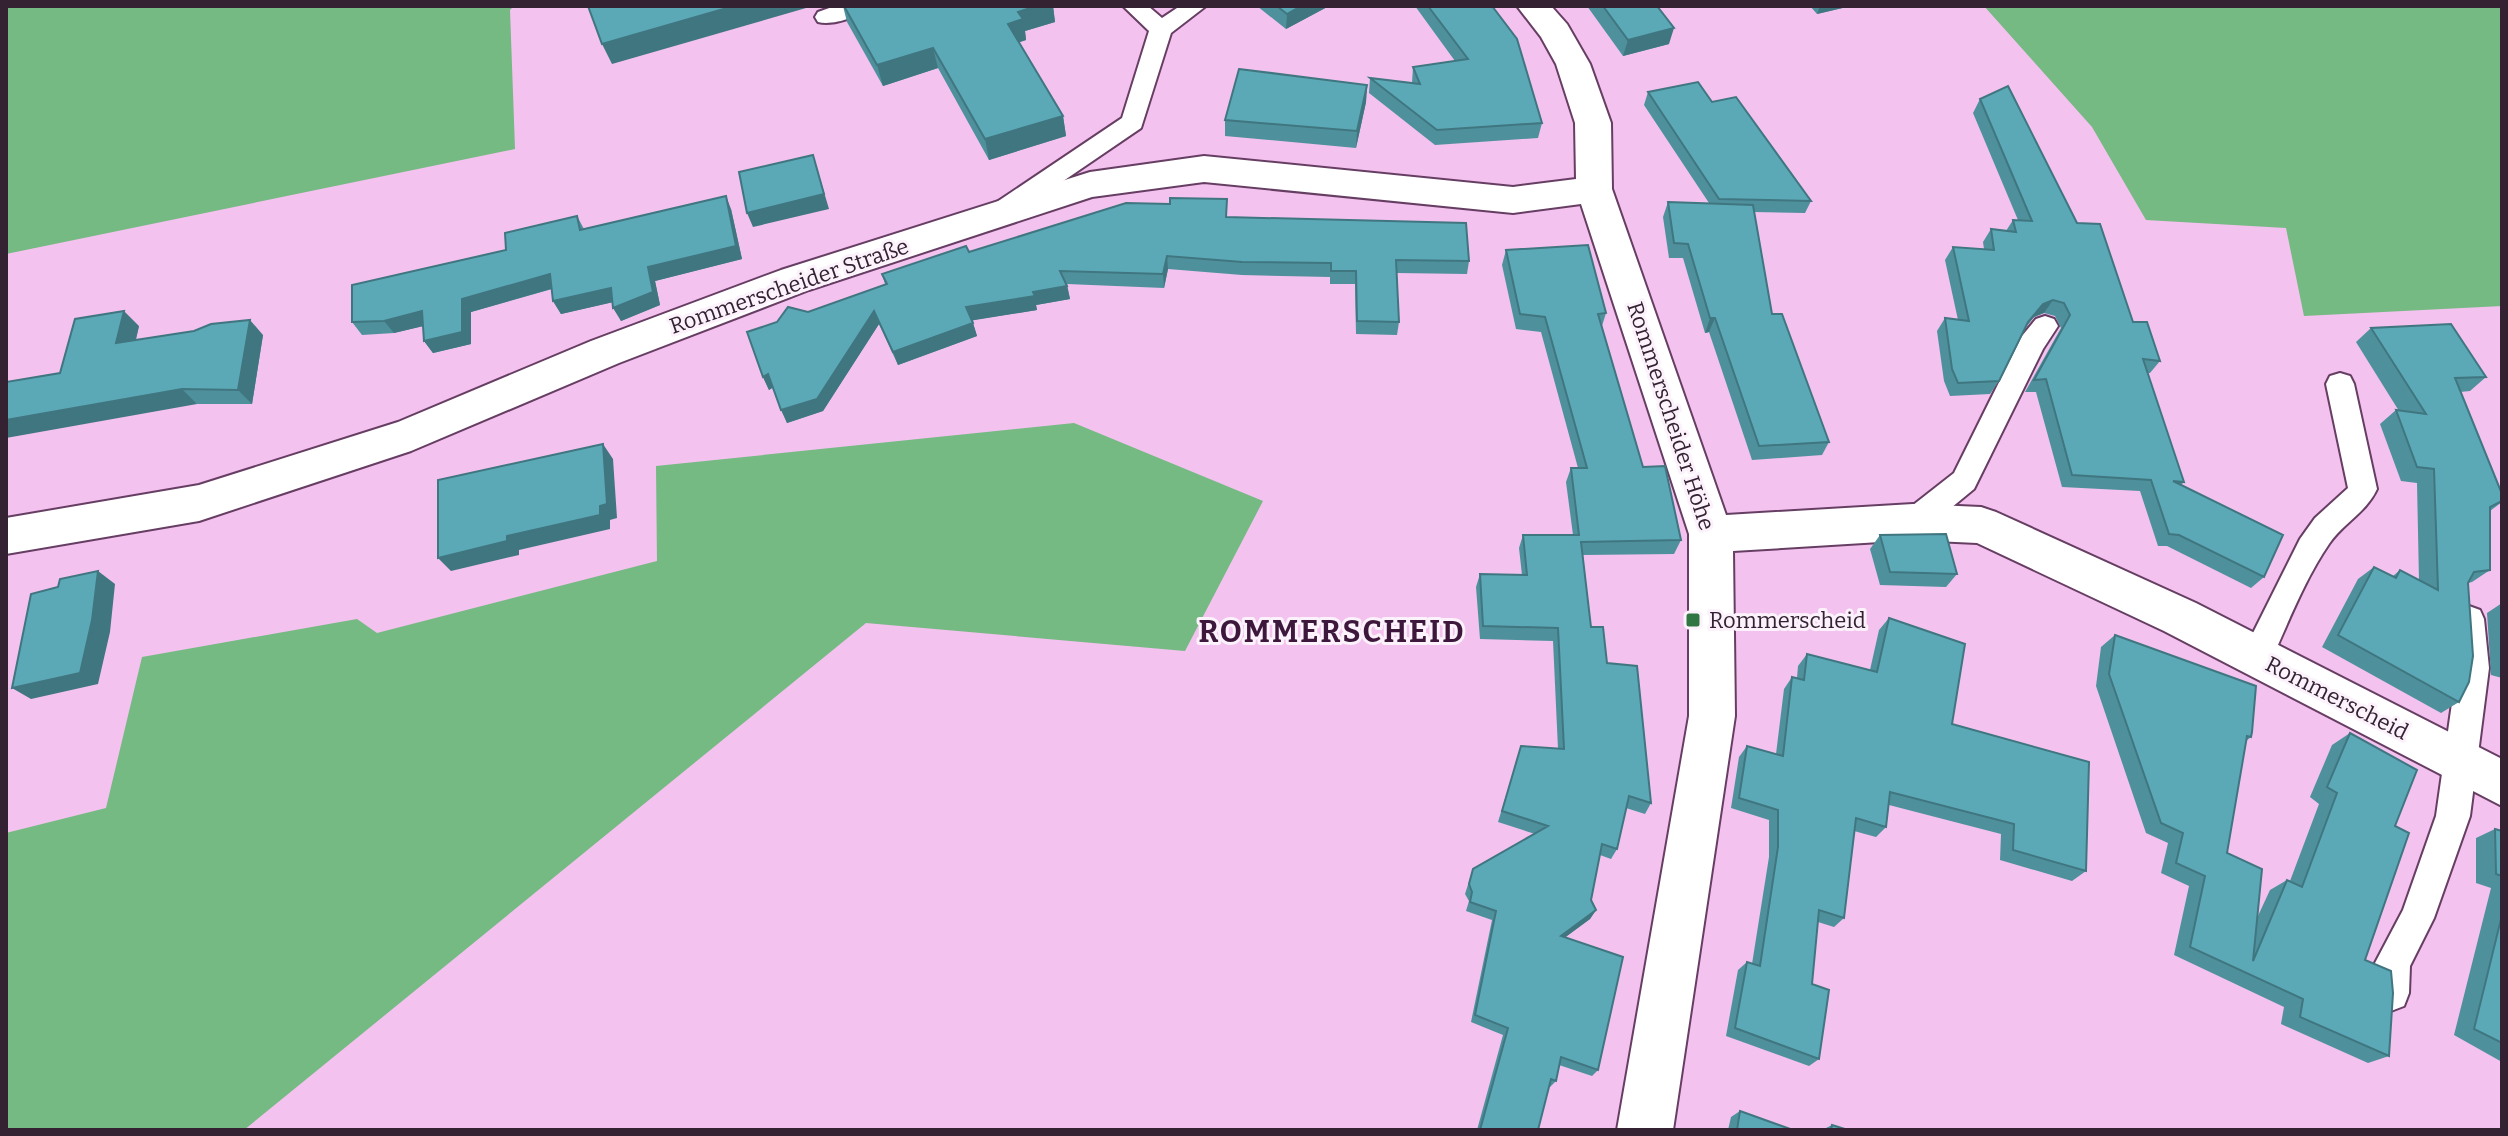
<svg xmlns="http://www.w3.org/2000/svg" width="2508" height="1136" font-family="Bitter,serif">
<rect width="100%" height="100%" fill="#f3c2ee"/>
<!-- green -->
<path fill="#75b983" d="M6,6H514L510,10L515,149L6,254Z
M1984,6H2502V306L2304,316L2286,228L2146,220L2092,127Z
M1074,423L1263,501L1185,651L866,623L244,1130H6V833L106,808L142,657L357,619L377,633L657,561L656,466Z"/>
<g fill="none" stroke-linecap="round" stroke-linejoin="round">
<defs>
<path id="lane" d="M835,6H869C860,17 832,26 818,22L815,17L818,12Z
M1123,6H1148L1162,18L1180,6H1206L1171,33L1141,128L1006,220L997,223L988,220L984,214L988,208L1122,118L1149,31Z
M2045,316L2054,319L2058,326L2043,349L1974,489L1923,531L1913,534L1903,531L1898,522L1903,513L1954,473L2022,336L2036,319Z
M2340,373L2350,376L2354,384L2377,489C2366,513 2343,523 2329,544C2303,582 2287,626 2268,667L2257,671L2246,667L2241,657L2300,539L2315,518L2348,488L2326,384L2330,376Z
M2469,606L2480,610L2484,619L2489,668L2470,816L2434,918L2410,966L2409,993L2404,1006L2391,1011L2378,1006L2373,993L2375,963L2403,910L2436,816L2457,668L2454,619L2458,610Z"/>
<path id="street" d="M1517,6H1551L1567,24L1590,64L1611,123L1612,189L1726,515L1913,504L1981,507L1996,512L2196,603L2502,759V806L2164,631L1977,543L1913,540L1733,551L1735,716L1673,1130H1617L1689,716V534L1581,204L1513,213L1204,182L1092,197L809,290L619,363L411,451L199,521L6,554V518L199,485L398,422L591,341L781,270L1090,172L1204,156L1513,187L1576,179L1575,123L1556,64L1541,37Z"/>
</defs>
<!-- lane casing -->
<use href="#lane" stroke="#673e63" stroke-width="4"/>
<!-- street casing -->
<use href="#street" stroke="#673e63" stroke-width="4"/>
<!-- lane -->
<use href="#lane" fill="#fff" fill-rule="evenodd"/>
<!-- street -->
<use href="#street" fill="#fff" fill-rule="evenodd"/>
</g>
<!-- wall -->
<path fill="#4e919d" d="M843,6H1053L1055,22L1025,31L1026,40L1019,42L1063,116L1066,136L989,160L938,68L883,86L847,22Z
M1257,6H1329L1286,29Z
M1415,6H1492L1542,123L1538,138L1435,145L1369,93L1370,78L1412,83L1413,67L1455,61Z
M1587,6H1657L1669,44L1623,56Z
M1810,6H1851L1817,14Z
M1367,85L1366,102L1356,148L1225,136V120Z
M1648,92L1712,102L1811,201L1805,213L1754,212L1772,314L1829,442L1822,455L1752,460L1709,332L1705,333L1683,258H1669L1663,217L1668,202L1709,203L1644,105Z
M1980,99L2077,223L2133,322L2160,361L2150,373H2147L2184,482L2181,485L2264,577L2251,588L2167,546H2158L2140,491L2062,487L2036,392H2025L2061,328L2055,316L2044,313L2034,317L2026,327L1999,381L1990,394L1950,396L1944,381L1937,331L1945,318L1958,320L1945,260L1953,247L1984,249L1983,242L1991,229L2006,231L2013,220H2018L1973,113Z
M731,209L742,259L655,281L660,305L621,321L613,302L561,314L553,301L552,289L471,312V344L433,353L424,341L423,326L394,333L362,335L352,322L577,216L584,229Z
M1227,217L1469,261L1467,274L1397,273L1399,322L1397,335L1356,334L1355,284H1330V277L1242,275L1168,269L1164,288L1067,284L1070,299L1036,305L1037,310L972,320L977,336L898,365L879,324L823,411L787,423L773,387L769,390L763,377L808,312L885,284L882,274L969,252Z
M1506,250L1606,313L1602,326L1643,467L1681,540L1674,554L1583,555L1591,627L1607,663L1651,803L1645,814L1626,808L1617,849L1611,859L1600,855L1591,900L1596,910L1590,919L1565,937L1598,1070L1592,1076L1559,1065L1556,1081L1550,1087H1549L1538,1130H1477L1503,1035L1471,1022L1492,920L1466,911L1469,901L1465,894L1473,869L1535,834L1498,822L1521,746L1558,749L1553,641L1480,639L1476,587L1480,574L1522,575L1519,548L1523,535H1573L1566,482L1571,468H1578L1541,332L1516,329L1502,265Z
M139,326L136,340L263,335L252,404H197L60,373Z
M2371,328L2486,377L2470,391L2460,392L2502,502L2490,511V570L2472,582L2468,583L2459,702L2441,713L2322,647L2358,579L2374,567L2393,576L2400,570L2419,581L2417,483L2401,481L2380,424L2396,410L2399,411L2356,342Z
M1880,535L1957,574L1946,587L1880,585L1870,549Z
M2502,603V678L2491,675L2487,613Z
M1889,618L1952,724L2086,871L2072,881L2000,860L2001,834L1889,805L1886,827L1876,837L1854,831L1844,918L1834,927L1818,922L1812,984L1819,1059L1809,1066L1726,1036L1738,970L1747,962L1752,964L1769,857V820L1731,808L1739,757L1747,746L1776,754L1784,689L1792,677L1797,678L1798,666L1807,654L1870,670L1879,630Z
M2115,635L2251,737L2246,741L2227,853L2257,918L2270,890L2287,880L2290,881L2319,804L2310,797L2332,745L2350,733L2395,826L2365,960L2389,1056L2368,1063L2281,1024L2284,1007L2174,955L2189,886L2161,873L2168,843L2146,833L2096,686L2101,647Z
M2495,829L2502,831V1062L2454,1035L2491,888L2476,883V838Z
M1740,1111L1793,1130H1728L1731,1117Z
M1832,1125L1848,1130H1822Z"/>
<!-- shaded-wall -->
<path fill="#407680" d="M734,6H813L612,64L602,44Z
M1036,6H1053L1055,22L1025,31L1026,40L1012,45L1008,24L1018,12Z
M1301,6H1329L1286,29L1287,14Z
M1820,6H1851L1817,14Z
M1674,28L1669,44L1623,56L1628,40Z
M933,48L938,68L883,86L877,65Z
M1367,85L1366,102L1356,148L1357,131Z
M1063,116L1066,136L989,160L985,139Z
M813,155L829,209L753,227L747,213Z
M726,196L731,209L742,259L655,281L660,305L621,321L613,308L648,267Z
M1167,256L1168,269L1164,288L1163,274Z
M550,274L558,287L471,312V344L433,353L424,341L462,299Z
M1067,286L1070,299L1036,305L1037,310L969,321L966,307L1033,292Z
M611,288L618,301L561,314L553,301Z
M2053,300L2044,313L2034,317L2019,335L2043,304Z
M124,311L139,326L131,358L116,343Z
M422,311L432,324L394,333L384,321Z
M874,311L879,324L823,411L787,423L781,410Z
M1710,318H1715L1709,332L1705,333Z
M250,320L263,335L252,404L238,390Z
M973,323L977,336L898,365L893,352Z
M768,374L774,387L769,390L763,377Z
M182,389L197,404L6,438V420Z
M603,444L613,459L617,518L610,520V529L519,550V555L451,571L438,558Z
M98,571L115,584L110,632L98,684L31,699L12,688Z
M1596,910L1590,919L1555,945L1561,936Z"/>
<!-- building -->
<path fill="#5ba9b7" stroke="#407680" stroke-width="2" d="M588,6H734L602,44Z
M844,6H1036L1018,12L1023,19L1008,24L1063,116L985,139L933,48L877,65Z
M1277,6H1301L1287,14Z
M1428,6H1492L1517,39L1542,123L1437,130L1370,78L1420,84L1413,67L1468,59Z
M1603,6H1657L1674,28L1628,40Z
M1239,69L1367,85L1357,131L1225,120Z
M1698,82L1712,102L1736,97L1811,201L1719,199L1648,92Z
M2008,86L2077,223L2100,224L2133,322H2147L2160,361L2143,359L2184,482L2173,481L2283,535L2264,577L2179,535L2169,534L2151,480L2072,475L2046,379L2034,380L2070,315L2064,303L2053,300L2043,304L2028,322L1999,381L1958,383L1952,369L1945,318L1969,321L1953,247L1994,250L1991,229L2016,232L2013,220L2032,221L1980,99Z
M813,155L824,194L747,213L739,172Z
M726,196L736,246L648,267L653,292L613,308L611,288L553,301L550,274L462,299V332L424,341L422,311L384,321L352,322V285L506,250L505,233L577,216L580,230Z
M1170,198L1227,199L1226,217L1466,223L1469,261L1396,260L1399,322L1357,321L1356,271H1331V263L1242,262L1167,256L1163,274L1060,271L1067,286L1033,292L1035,296L966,307L973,323L893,352L874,311L817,399L781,410L768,374L763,377L747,332L777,322L788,307L808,312L887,284L882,274L966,246L969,252L1126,203L1170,204Z
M1668,202L1753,205L1772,314H1782L1829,442L1759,446L1715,318H1710L1688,244L1674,243Z
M1588,245L1606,313L1598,314L1643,467L1665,466L1681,540L1581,542L1591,627H1603L1607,663L1637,666L1651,803L1629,796L1617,849L1602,844L1591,900L1596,910L1561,936L1623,957L1598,1070L1561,1057L1556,1081L1551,1079L1538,1130H1480L1508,1028L1475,1015L1496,911L1470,902L1472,892L1469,884L1473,869L1548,826L1502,811L1521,746L1564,749L1558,628L1483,626L1480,574L1527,575L1523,535H1579L1571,468H1587L1545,317L1520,314L1506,250Z
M124,311L116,343L194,331L211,324L250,320L238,390L182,389L6,420V382L60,373L75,319Z
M2451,324L2486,377L2455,378L2502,494V501L2490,507V570L2474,572L2468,583L2473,656L2469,682L2459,702L2338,635L2374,567L2396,578L2400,570L2438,590L2434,469L2417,467L2396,410L2426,414L2371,328Z
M603,444L607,504L600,506V515L507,536V541L438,558V480Z
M1946,534L1957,574L1890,572L1880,535Z
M98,571L92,620L80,673L12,688L31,594L58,587L60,579Z
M1889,618L1965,644L1952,724L2089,762L2086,871L2013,850L2014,824L1890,792L1886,827L1856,818L1844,918L1819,910L1812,984L1829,990L1819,1059L1735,1028L1747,962L1760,966L1778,847V810L1739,798L1747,746L1783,756L1792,677L1804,680L1807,654L1877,672Z
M2115,635L2256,686L2252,732L2251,737L2247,736L2227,853L2262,869L2253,961L2287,880L2302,887L2337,793L2327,787L2350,733L2417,770L2395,826L2409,833L2365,960L2391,971L2393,993L2389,1056L2300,1017L2303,999L2190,947L2205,876L2176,863L2183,833L2161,823L2109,674Z
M2495,829L2502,831V876L2496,874Z
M2502,915V1043L2474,1029Z
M1740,1111L1793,1130H1737Z
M1832,1125L1848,1130H1831Z"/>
<!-- markers -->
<rect fill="#307643" stroke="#fcf2fb" stroke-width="3" x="1685" y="612" width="16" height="16" rx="4"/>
<g text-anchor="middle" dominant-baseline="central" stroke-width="6" stroke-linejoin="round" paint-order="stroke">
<!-- street labels -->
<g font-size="22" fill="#342233" stroke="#fcf2fb">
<text transform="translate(789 286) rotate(-19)">Rommerscheider Straße</text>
<text transform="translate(1671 416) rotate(72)">Rommerscheider Höhe</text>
<text transform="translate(2337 698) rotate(27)">Rommerscheid</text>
</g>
<!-- poi labels -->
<g font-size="22" fill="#342233" stroke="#fcf2fb" text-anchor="start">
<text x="1709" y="620">Rommerscheid</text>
</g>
<!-- district labels -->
<g font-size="30" font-weight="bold" letter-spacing="2" fill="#3e183c" stroke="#fcf2fb">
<text x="1332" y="632">ROMMERSCHEID</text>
</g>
</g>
<!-- border -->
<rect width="2508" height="1136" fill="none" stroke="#342233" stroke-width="16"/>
</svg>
